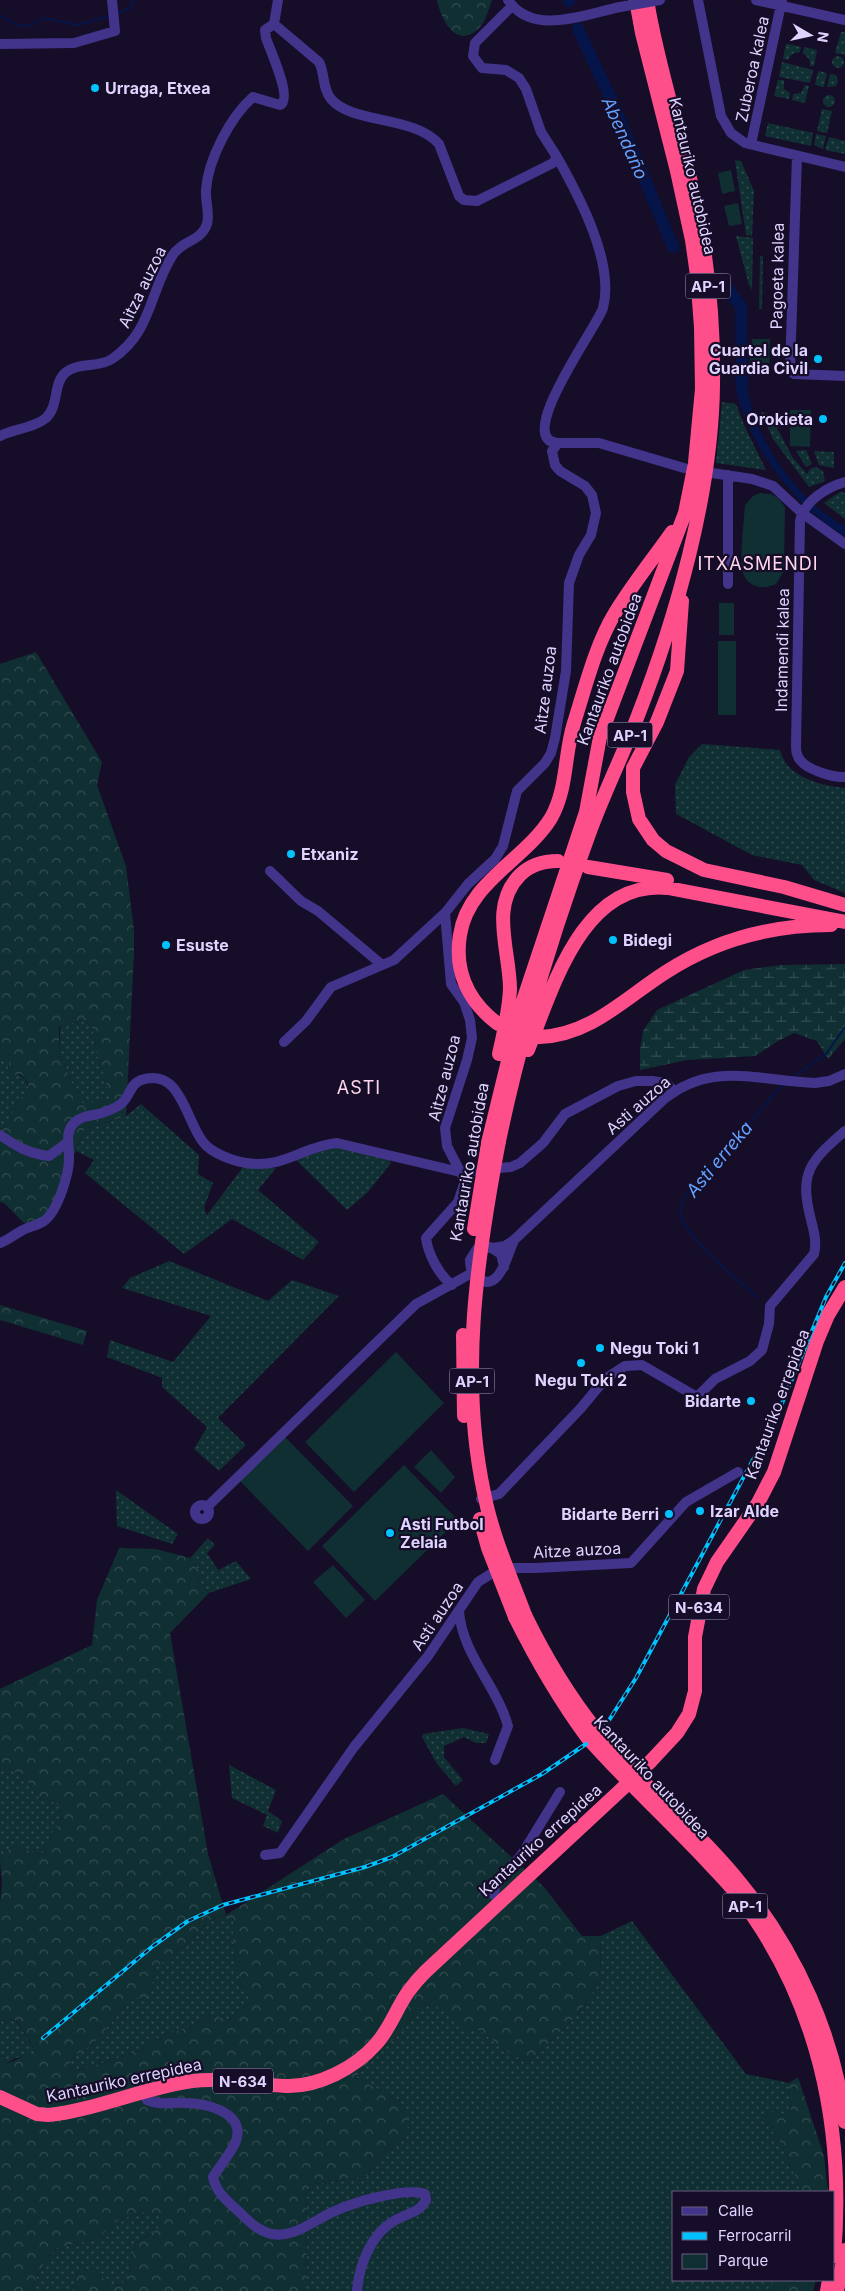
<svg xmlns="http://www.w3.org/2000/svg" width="845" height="2291" font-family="Inter,sans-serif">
<defs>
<pattern id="green-dots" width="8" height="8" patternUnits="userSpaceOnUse" patternTransform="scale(1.25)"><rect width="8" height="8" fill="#102f33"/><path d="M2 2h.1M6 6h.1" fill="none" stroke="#324c52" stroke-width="1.8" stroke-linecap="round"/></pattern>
<pattern id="forest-crowns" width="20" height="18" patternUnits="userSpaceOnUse" patternTransform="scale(1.25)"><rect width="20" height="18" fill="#102f33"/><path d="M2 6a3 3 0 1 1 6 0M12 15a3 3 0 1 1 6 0" fill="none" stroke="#324c52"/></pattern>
<pattern id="wetland-marsh" width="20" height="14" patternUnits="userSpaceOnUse" patternTransform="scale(1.25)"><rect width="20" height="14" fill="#102f33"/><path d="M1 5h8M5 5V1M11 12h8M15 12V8" fill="none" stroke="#324c52"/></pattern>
</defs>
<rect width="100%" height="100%" fill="#160d28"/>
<!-- green -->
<path fill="url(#green-dots)" d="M841,32H845V55L835,53Z
M786,43L801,47L800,52L792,54L788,60L783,59Z
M804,47L817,50L814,66H810V60L803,53Z
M832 62a6 6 0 1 1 12 0a6 6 0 1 1-12 0Z
M782,62L813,70L810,83L779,77Z
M818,71L827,73L824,87L815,85Z
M830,74L836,75L838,81L836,86L827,87Z
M778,80H784V89L790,93L789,99L774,96Z
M805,85L809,86L805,103L792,100L793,94L801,93Z
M823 101a6 6 0 1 1 12 0a6 6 0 1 1-12 0Z
M822,109L832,111L827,133L817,131Z
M768,123L813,133L811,146L765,136Z
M816,134L826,136L823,149L814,145Z
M829,137L845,141V154L825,150Z
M735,160L741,161L754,191L752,236L746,235Z
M736,236L753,238L752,290L749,285Z
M760,256H763L762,309H759Z
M722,402L736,404L744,425L766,470L716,463Z
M761,412L770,415L793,458L807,474L810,469L816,467L823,471L825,481L809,487L773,439Z
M806,450L812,464L806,467L796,451Z
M814,451L834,452V468L819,465Z
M840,492L845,493V519L824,503Z
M702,744L780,750C787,778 820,785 845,788V893L814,880L802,865L752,855L676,814L675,785L689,757Z
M86,1021L92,1027L98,1057L111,1096L108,1101L82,1104L79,1100L82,1094L72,1083L59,1053L60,1027L64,1024Z
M0,1056L9,1059L8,1070C20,1074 28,1078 29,1092L16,1103L8,1125L0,1129Z
M141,1104L199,1155L198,1174L213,1183L204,1208L207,1215L243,1167L276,1168L258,1190L319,1242L303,1260L232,1219L184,1254L85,1173L94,1160L76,1151L85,1129L126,1116Z
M338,1147L388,1157L391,1163L368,1192L347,1210L296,1160L321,1149Z
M169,1261L268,1301L292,1280L339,1296L218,1418L246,1445L219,1471L194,1449L207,1427L162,1387V1378L107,1357L110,1340L173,1362L211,1316L122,1288L130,1278Z
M116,1490L178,1534L172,1544L117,1526Z
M208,1538L215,1545L207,1553L218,1570L236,1561L251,1579L209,1593L198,1581L203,1576L190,1558Z
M463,1728L489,1734L486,1743H476L464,1737L444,1746V1757L463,1780L456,1786L437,1764L422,1737L423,1734Z
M0,1765L24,1776L39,1798L48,1800L60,1805L62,1822L52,1833L45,1852L38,1854L15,1846L4,1852L0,1862Z
M229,1765L276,1790L268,1811L282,1821L278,1833L263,1826L267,1815L232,1798Z
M227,1915L233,1920C233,1945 235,1979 250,1999V2004L238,2011L230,2020L209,2015L192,2026L164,2035L134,2053L73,2072L68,2067L73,2057L93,2044L127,2004L152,1986L154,1969L187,1943L209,1921Z
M632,1921L746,2074L789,2083L791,2115L765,2121L780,2142L802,2192H674V2280H772L775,2291H306L307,2185L367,2176L380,2156L406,2137L400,2102L356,2077L379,2051L402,2032L417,2008L430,2002L479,2030L512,2055L529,2061C551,2040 590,2009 598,1979C602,1966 600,1950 601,1936Z
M13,2019L18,2023L36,2052L35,2055L16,2058L7,2063L3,2056L0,2057V2021Z
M144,2212L160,2216L158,2229L136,2243L127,2281L115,2286L78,2272L72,2291H30L40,2270L56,2248L97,2239L118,2220Z"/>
<!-- forest -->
<path fill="url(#forest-crowns)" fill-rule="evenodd" d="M437,0H492C489,8 486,20 481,26C458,52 441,21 437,0Z
M36,652L102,762L97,785L126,866L134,930V953L126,1116L85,1129L46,1221L25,1224L4,1203L0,1202V1129L8,1124L16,1103L29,1091L28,1083L21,1074L10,1075L8,1070L9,1060L0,1056V664ZM86,1021L92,1027L98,1057L110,1096L108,1101L83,1103L80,1100L82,1094L72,1083L59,1053V1027L64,1024Z
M0,1305L87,1331L83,1345L0,1320Z
M119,1548L156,1549L190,1558L203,1576L198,1581L209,1593L170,1633L208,1854L226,1915L344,1839L443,1794L544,1887L582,1936H601C600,1950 602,1966 598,1979C590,2009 551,2040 529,2061L512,2055L479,2030H469L430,2002L417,2008L402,2032L379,2051L356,2077L400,2102L409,2120L406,2137L380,2156L367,2176L307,2185L306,2291H72L78,2272L90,2270L115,2286L127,2281L136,2243L158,2229L159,2216L144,2212L118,2220L97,2239L56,2248L40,2270L30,2291H0V2057L3,2056L7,2063C18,2061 21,2054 35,2055L36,2052L18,2022L13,2019L0,2021V1903L2,1882L0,1862L4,1852L15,1846L38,1854L45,1852L52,1833L62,1822L60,1805L48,1800L39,1798L24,1776L0,1765V1689L92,1645L97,1600ZM226,1915L233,1920C233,1946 234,1978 250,1999V2004L238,2011L230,2020L209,2015L192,2026L164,2035L134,2053L73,2072L68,2067L73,2057L93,2044L127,2004L137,1998L147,1997L152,1986L154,1969L187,1943L209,1921Z
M798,2077L824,2156L828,2192H802L780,2142L765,2121L766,2111L791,2115L789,2083Z
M772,2280H816L813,2291H775Z"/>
<!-- wetland -->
<path fill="url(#wetland-marsh)" d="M845,964V1039L828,1059L817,1041L794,1033L778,1041L755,1056L687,1060L640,1070V1050L643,1031L657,1010L744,970L781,965Z"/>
<!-- pitch -->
<path fill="#102f33" d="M731,170L735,191L722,194L718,173Z
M738,203L742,224L729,226L724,206Z
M752,339H770L769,375H751L749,371Z
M790,410H811L810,447L790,446Z
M760,493L771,494L778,498L785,507L784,571L776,584C764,590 748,588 743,573C739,562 744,520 745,505L753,496Z
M719,603H734V635H719Z
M718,641H736V715H718Z
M396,1352L444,1403L354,1492L305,1442Z
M285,1437L353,1506L308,1551L240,1481Z
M431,1450L455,1477L441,1493L414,1467Z
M404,1465L458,1520L375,1601L322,1546Z
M333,1565L365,1600L346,1618L313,1582Z"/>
<!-- water -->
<path fill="#051549" d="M735,367H746C745,427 792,498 845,526V536C799,511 754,451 739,401C735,390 735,378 735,367Z"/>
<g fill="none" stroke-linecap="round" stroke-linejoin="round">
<!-- stream -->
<path stroke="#051549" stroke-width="2" d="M116,14L130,8L134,0
M0,15C19,27 23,32 44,18L78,25L109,16
M793,1077L826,1054L845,1027
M757,1297C738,1280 685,1238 681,1214C680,1207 681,1201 685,1196C696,1183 710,1173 720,1161C740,1137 761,1105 784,1085"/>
<!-- river -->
<path stroke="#051549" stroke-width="12" d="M569,0V1
M578,29L612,101L673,247
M726,286L741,307L742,384"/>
<!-- minor -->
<path stroke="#43348b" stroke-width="10" d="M508,0C533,37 585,14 620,7
M698,0L721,116L731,133L745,143L845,167
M756,0L845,20
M274,24L278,0
M0,44L74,43L115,31L112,0
M751,144L782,0
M797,156L790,370L794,374L845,376
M557,157C579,196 615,263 603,308C599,324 512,441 558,443
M0,436C14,429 34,428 46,418C59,406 53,384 65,373C77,362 99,368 112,359C152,332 149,293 172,256C182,240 201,242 207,224C210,213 205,201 206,190C208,160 230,117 253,97L280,105C293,99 270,50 266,38L265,30L274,24L319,62C325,73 322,88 331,99C352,124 413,115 439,144L459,196L464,200L477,201L553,163L557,157L541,132L526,89L519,78L506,70L482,68L473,56L475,43L512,6
M712,473L752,479L773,486L802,513L845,544
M728,475V584
M845,482C827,487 804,501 800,521L796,746C796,751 797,757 801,761C808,770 834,778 845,777
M270,871L301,901L318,911L381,964
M284,1042L306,1021L331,987L394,960L445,913
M0,1135C16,1146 29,1154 49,1156L68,1142
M0,1243C8,1240 15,1234 23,1230C29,1227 38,1225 44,1221C58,1211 70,1172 69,1155C69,1144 65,1132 74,1123C82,1115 92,1116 102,1113C109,1110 117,1108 122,1103C130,1096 130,1084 141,1080C181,1067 185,1119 203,1142C211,1153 233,1161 246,1163C284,1169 303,1146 337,1143L460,1172L511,1167L520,1163L543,1143L565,1114L618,1086L636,1081H652L666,1083L674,1091
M493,1248L505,1246L514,1240L663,1100C712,1060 759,1081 815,1083L829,1081L845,1074
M504,1267L501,1254L490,1247L477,1249L470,1260C470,1267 471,1274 477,1278C500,1294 507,1254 514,1241
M452,1285C439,1275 428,1254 426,1238L458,1202L465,1181L447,1146L445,1128L467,1060L472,1038L470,1020L464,1002L451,984L445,913L468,884L495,859L503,846L517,791L545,763L551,753L555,738L566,671L569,583L579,555L591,535L596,513L592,495L585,486L560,471L555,465L552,451L558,443H599L684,468
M481,1499L499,1494L581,1408L605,1379L625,1366L642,1365L697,1397L715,1379L750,1361L762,1350L769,1324L770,1306L814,1254C817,1242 814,1232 811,1220C799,1173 809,1162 845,1131
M195 1512a7 7 0 1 1 14 0a7 7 0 1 1-14 0Z
M207,1507L416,1304L472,1273
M502,1568H536L631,1563L686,1502L738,1472
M459,1611C462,1654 497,1686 508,1726L495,1760
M265,1855L280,1853L354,1747L428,1656L478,1582L502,1567
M501,1900L494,1895L495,1886L522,1854L560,1792
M143,2092L147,2100C160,2106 172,2102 185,2103C204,2103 242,2111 237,2137C236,2147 219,2167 213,2177C216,2192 226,2200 237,2210C247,2219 254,2228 268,2233C292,2241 315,2219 335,2211C354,2202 407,2187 425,2194L426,2200C419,2214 406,2213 394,2221C371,2234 359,2265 357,2291"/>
<!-- highway -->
<path stroke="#ff4f8b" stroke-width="14" d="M682,601L677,671L657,722L633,768V792L639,819L653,840L666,851L704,870L784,887L845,905
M588,867L667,880
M498,1024C469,1002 454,972 460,935C468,882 525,860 551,818C568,788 564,754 574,723C585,688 596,644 615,613C632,585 653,559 672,532
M540,1037C591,1035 625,998 666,972C717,939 771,925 831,925
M528,1050C553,987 583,879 668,888L845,922
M499,1054C504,1032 509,1011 510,989C510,951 489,906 520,875C530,865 543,861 558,861
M499,1141C521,1036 552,934 589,834C603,795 622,757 637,718C676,618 712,493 713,385C714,330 709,273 699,219C685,146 659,74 647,0
M488,1143L522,1004L586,812L600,737L685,513L695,463L702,389L701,327L697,275L692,240L677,171L642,33L636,0
M525,1615C545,1656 568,1695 597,1731C642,1786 698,1830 742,1885C797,1953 834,2036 845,2122
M515,1617C536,1659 559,1699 587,1737C624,1779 665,1817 703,1857C714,1869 726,1881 736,1893C818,1998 845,2126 834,2256
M650,1762L677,1733L689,1714L695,1691V1637L704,1589L717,1562L758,1503L774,1472L817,1341L828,1315L845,1287
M0,2097L37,2114L48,2115C96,2110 143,2088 192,2081C224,2077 254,2085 286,2086C318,2087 355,2068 376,2044C390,2029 396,2009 408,1992C413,1985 419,1978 425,1972L623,1788
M827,2291L829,2280
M837,2291L845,2250"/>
<defs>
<path id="rail" d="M606,1725L636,1678L778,1413L826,1297L845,1263
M43,2038L153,1946L188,1921L223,1905L365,1867L392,1857L542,1774L586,1744"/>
</defs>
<!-- rail casing -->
<use href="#rail" stroke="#00c2ff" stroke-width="4"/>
<!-- rail -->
<use href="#rail" stroke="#160d28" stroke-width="2" stroke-dasharray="5.5" stroke-linecap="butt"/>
<!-- minor-bridge -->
<path stroke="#43348b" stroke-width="10" d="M620,7L660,0"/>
<!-- highway-bridge -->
<path stroke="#ff4f8b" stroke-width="14" d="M499,1141C477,1257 459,1376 484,1493C492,1535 510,1575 525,1615
M474,1229L488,1143
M463,1335L464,1416
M480,1519L488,1548L515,1617
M623,1788L650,1762"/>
</g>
<!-- markers -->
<g fill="#00c2ff" stroke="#160d28" stroke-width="2">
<circle cx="95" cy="88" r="5"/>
<circle cx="818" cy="359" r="5"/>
<circle cx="823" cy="419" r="5"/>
<circle cx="291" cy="854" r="5"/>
<circle cx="613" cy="940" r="5"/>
<circle cx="166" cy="945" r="5"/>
<circle cx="600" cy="1348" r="5"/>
<circle cx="581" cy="1363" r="5"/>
<circle cx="751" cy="1401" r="5"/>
<circle cx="700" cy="1511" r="5"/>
<circle cx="669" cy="1514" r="5"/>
<circle cx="390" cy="1533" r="5"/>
</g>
<g text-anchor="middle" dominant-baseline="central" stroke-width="4.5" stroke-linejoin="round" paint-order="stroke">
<!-- shield labels -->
<g fill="#160d28" stroke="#a398be" stroke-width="1">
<rect x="685.5" y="273.5" width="45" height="25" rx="4"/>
<rect x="607.5" y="722.5" width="45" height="25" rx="4"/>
<rect x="449.5" y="1368.5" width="45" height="25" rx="4"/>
<rect x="669" y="1594.5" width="60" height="25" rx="4"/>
<rect x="722.5" y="1893.5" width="45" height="25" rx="4"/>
<rect x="213" y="2068.5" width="60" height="25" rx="4"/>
</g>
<g font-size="15" font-weight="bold" fill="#dfd4ff">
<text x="708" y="286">AP-1</text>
<text x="630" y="735">AP-1</text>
<text x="472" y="1381">AP-1</text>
<text x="699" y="1607">N-634</text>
<text x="745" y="1906">AP-1</text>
<text x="243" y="2081">N-634</text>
</g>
<!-- street labels -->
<g font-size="16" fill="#dfd4ff" stroke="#160d28">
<text transform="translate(752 69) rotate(-78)">Zuberoa kalea</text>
<text transform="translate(693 176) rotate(77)">Kantauriko autobidea</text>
<text transform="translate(777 276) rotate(-89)">Pagoeta kalea</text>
<text transform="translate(142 287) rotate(-64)">Aitza auzoa</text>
<text transform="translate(782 650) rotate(-89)">Indamendi kalea</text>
<text transform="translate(609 669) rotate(-70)">Kantauriko autobidea</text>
<text transform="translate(545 690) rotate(-83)">Aitze auzoa</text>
<text transform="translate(444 1078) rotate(-76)">Aitze auzoa</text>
<text transform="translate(638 1105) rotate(-41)">Asti auzoa</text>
<text transform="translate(469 1162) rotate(-80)">Kantauriko autobidea</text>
<text transform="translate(777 1404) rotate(-70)">Kantauriko errepidea</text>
<text transform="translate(577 1550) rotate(-3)">Aitze auzoa</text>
<text transform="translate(437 1616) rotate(-56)">Asti auzoa</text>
<text transform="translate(652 1777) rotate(47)">Kantauriko autobidea</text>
<text transform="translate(540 1840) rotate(-42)">Kantauriko errepidea</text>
<text transform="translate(124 2080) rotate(-12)">Kantauriko errepidea</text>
</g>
<!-- poi labels -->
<g font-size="16" font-weight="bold" fill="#dfd4ff" stroke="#160d28" text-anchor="start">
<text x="105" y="88">Urraga, Etxea</text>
<text x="808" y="350" text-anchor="end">Cuartel de la<tspan x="808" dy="18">Guardia Civil</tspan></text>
<text x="813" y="419" text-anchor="end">Orokieta</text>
<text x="301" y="854">Etxaniz</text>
<text x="623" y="940">Bidegi</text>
<text x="176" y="945">Esuste</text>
<text x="610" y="1348">Negu Toki 1</text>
<text x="581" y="1380" text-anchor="middle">Negu Toki 2</text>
<text x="741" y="1401" text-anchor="end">Bidarte</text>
<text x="710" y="1511">Izar Alde</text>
<text x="659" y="1514" text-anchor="end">Bidarte Berri</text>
<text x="400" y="1524">Asti Futbol<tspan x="400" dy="18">Zelaia</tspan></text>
</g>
<!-- water labels -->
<g font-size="18" font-style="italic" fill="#62a1ff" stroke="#160d28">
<text transform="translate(625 138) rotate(66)">Abendaño</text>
<text transform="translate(719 1159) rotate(-50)">Asti erreka</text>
</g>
<!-- neighbourhood labels -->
<g font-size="18" letter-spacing="1" fill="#ffd6eb" stroke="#160d28">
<text x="758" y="563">ITXASMENDI</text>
<text x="359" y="1087">ASTI</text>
</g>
</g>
<!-- legend -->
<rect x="672" y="2191" width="162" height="90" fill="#160d28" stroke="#665d7e"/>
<rect x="682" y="2207" width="25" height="8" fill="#43348b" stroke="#665d7e"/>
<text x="718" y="2216" font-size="15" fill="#dfd4ff">Calle</text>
<rect x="682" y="2232" width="25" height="8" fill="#00c2ff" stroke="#665d7e"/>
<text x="718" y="2241" font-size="15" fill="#dfd4ff">Ferrocarril</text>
<rect x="682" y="2254" width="25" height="15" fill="#102f33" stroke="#665d7e"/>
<text x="718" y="2266" font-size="15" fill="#dfd4ff">Parque</text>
<!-- north arrow -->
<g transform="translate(810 35) rotate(99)" stroke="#160d28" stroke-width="4" paint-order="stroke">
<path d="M0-4L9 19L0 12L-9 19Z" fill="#dfd4ff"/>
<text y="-8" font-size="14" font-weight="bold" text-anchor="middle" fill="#dfd4ff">N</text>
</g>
</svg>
